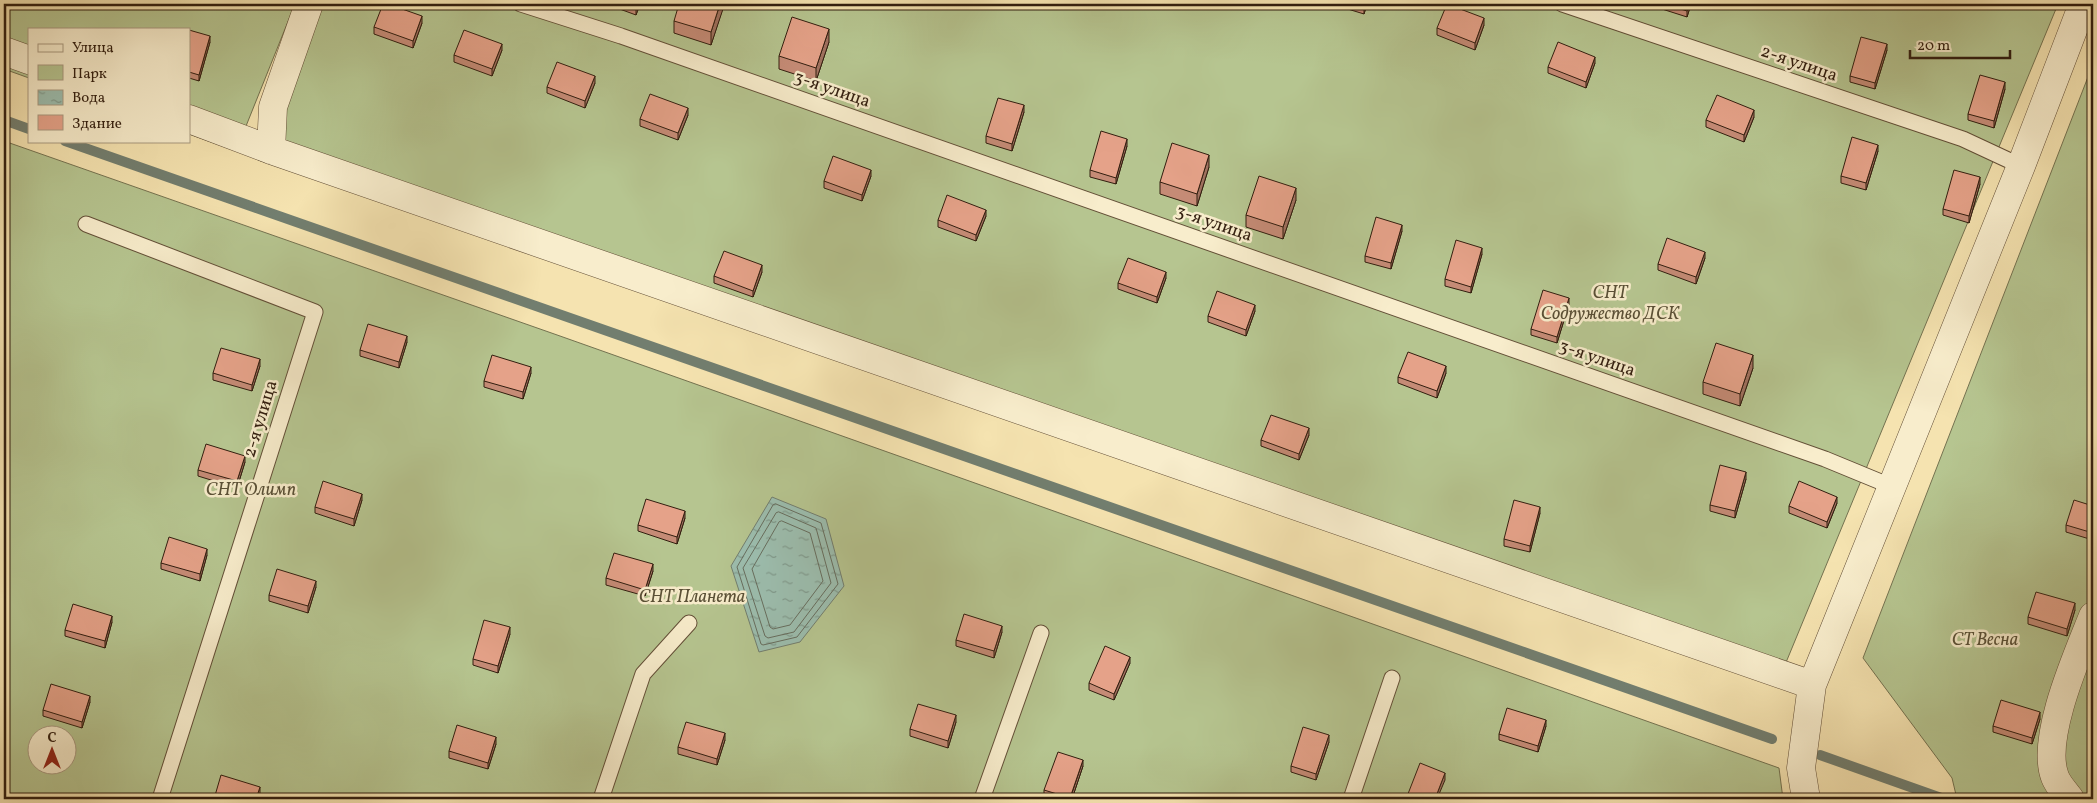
<svg xmlns="http://www.w3.org/2000/svg" width="2097" height="803" font-family="Vollkorn,serif">
<defs>
<pattern id="water-ripples" width="26" height="14" patternUnits="userSpaceOnUse" patternTransform="scale(1.25)"><rect width="26" height="14" fill="#9cbeaf"/><path d="M2 4q2-2 4 0t4 0M15 11q2-2 4 0t4 0" fill="none" stroke="#809a8d"/></pattern>
</defs>
<rect width="100%" height="100%" fill="#f5e3b0"/>
<filter id="stains"><feTurbulence type="fractalNoise" baseFrequency=".004" numOctaves="4"/><feColorMatrix values="0 0 0 0 .2 0 0 0 0 .09 0 0 0 0 .02 0 0 0 .5 -.17"/></filter>
<radialGradient id="worn" r=".72"><stop offset=".6" stop-color="#630" stop-opacity="0"/><stop offset="1" stop-color="#630" stop-opacity=".3"/></radialGradient>
<!-- green -->
<path fill="#b6c590" stroke="#747250" fill-rule="evenodd" d="M4,4H295L236,151L189,134V29H29V78L4,69Z
M319,4H2058L1780,677L258,160Z
M2093,64V799H1957L1952,778L1863,658Z
M4,141L560,336L1779,768L1783,799H4ZM38,736H68V766H38Z"/>
<!-- water -->
<path fill="url(#water-ripples)" stroke="#727e6f" d="M772,497L826,519L844,586L800,642L759,652L731,566Z"/>
<g fill="none" stroke-linecap="round" stroke-linejoin="round">
<!-- shore -->
<path stroke="#676e5f" stroke-width="1" d="M776,504L821,523L838,584L797,637L763,645L761,644L737,567L773,505Z
M779,512L816,528L831,583L794,632L768,638L765,636L743,568L776,513Z
M782,521L810,533L823,581L790,625L773,629L770,627L752,569L779,522Z"/>
<!-- stream -->
<path stroke="#727e6f" stroke-width="10" d="M4,120L29,129
M65,141L1772,739
M1820,755L1944,799"/>
<defs>
<path id="lane" d="M521,4L621,36L1825,459L1893,487
M1562,4L1963,139L2021,166
M86,224L315,312L160,799
M601,799L643,674L689,623
M982,799L1041,633
M1351,799L1392,678"/>
<path id="street" d="M4,51L29,60
M189,119L271,150L1812,685
M271,150L273,107L309,4
M1806,799L1801,768L1812,685L2021,166L2083,4
M2070,799C2065,792 2058,785 2055,777C2040,738 2078,654 2093,616"/>
</defs>
<!-- lane casing -->
<use href="#lane" stroke="#634f37" stroke-width="17"/>
<!-- street casing -->
<use href="#street" stroke="#634f37" stroke-width="29"/>
<!-- lane -->
<use href="#lane" stroke="#f8edcc" stroke-width="15"/>
<!-- street -->
<use href="#street" stroke="#f8edcc" stroke-width="28"/>
</g>
<!-- wall -->
<path fill="#c58b76" stroke="#321e0f" d="M606,4H640L636,15Z
M724,4L711,45L674,33V21Z
M1338,4H1367L1364,14L1338,6Z
M1662,4H1691L1687,17L1662,9Z
M422,23L413,48L374,34V27Z
M1484,25L1475,50L1437,35V28Z
M189,30L210,42L199,81L189,78Z
M829,42L816,81L779,69V56Z
M502,50L492,76L454,62V55Z
M1887,50L1875,89L1850,82V76Z
M1595,63L1586,88L1548,73V67Z
M595,83L585,108L547,93V87Z
M2005,89L1994,128L1968,120V114Z
M1024,112L1012,151L986,143V136Z
M688,115L678,140L640,126V119Z
M1754,117L1744,142L1706,127V120Z
M1127,146L1116,184L1090,177V170Z
M1878,151L1866,190L1841,183V176Z
M1209,167L1197,206L1160,194V182Z
M871,176L862,201L824,188V181Z
M1980,184L1969,223L1943,215V209Z
M1296,200L1283,239L1246,227V215Z
M986,216L976,241L938,227V220Z
M1402,231L1391,269L1365,262V256Z
M1482,254L1471,293L1445,286V279Z
M1705,258L1696,284L1658,270V264Z
M762,272L753,297L714,283V276Z
M1166,278L1157,303L1118,289V283Z
M1569,304L1557,343L1531,335V329Z
M1255,311L1246,336L1208,322V316Z
M407,342L399,368L360,356V350Z
M260,366L252,391L213,380V373Z
M1753,368L1740,406L1703,394V382Z
M531,373L523,399L484,387V381Z
M1446,373L1437,398L1398,383V377Z
M1309,435L1299,460L1261,446V440Z
M245,462L237,488L198,476V470Z
M1746,479L1735,518L1710,511V505Z
M362,500L354,526L315,513V507Z
M1837,503L1827,528L1789,513V506Z
M2093,506V540L2066,532V525Z
M1540,513L1530,552L1504,546V539Z
M685,518L677,544L638,531V525Z
M207,555L200,581L161,569V563Z
M653,571L645,596L606,585V578Z
M316,587L308,613L269,601V595Z
M2075,610L2067,636L2028,624V617Z
M112,622L105,648L65,636V630Z
M1002,632L994,658L956,646V640Z
M510,634L498,673L473,665V659Z
M1130,663L1114,700L1089,690V683Z
M90,702L82,728L43,716V710Z
M2040,719L2032,744L1993,732V726Z
M956,722L948,748L910,736V729Z
M1546,726L1538,752L1499,740V734Z
M725,740L717,765L678,754V747Z
M1329,742L1316,780L1291,772V766Z
M496,744L488,769L449,758V751Z
M1083,766L1072,799H1052L1044,797V790Z"/>
<!-- shaded-wall -->
<path fill="#a07160" stroke="#321e0f" d="M638,4H640L636,15V8Z
M720,4H724V6L711,45V32Z
M1365,4H1367L1364,14V7Z
M1689,4H1691L1687,17V11Z
M422,16V23L413,48V41Z
M1484,18V25L1475,50V43Z
M829,29V42L816,81V68Z
M210,36V42L199,81V75Z
M502,44V50L492,76V69Z
M1887,44V50L1875,89V83Z
M1595,57V63L1586,88V82Z
M595,76V83L585,108V101Z
M2005,82V89L1994,128V121Z
M1024,105V112L1012,151V144Z
M688,108V115L678,140V133Z
M1754,110V117L1744,142V135Z
M1127,139V146L1116,184V178Z
M1878,145V151L1866,190V183Z
M1209,155V167L1197,206V194Z
M871,170V176L862,201V195Z
M1980,177V184L1969,223V216Z
M1296,188V200L1283,239V227Z
M986,210V216L976,241V235Z
M1402,225V231L1391,269V263Z
M1482,248V254L1471,293V287Z
M1705,252V258L1696,284V277Z
M762,265V272L753,297V291Z
M1166,272V278L1157,303V297Z
M1569,298V304L1557,343V337Z
M1255,305V311L1246,336V330Z
M407,336V342L399,368V362Z
M1753,355V368L1740,406V394Z
M260,359V366L252,391V385Z
M1446,366V373L1437,398V391Z
M531,367V373L523,399V392Z
M1309,428V435L1299,460V454Z
M245,456V462L237,488V481Z
M1746,472V479L1735,518V511Z
M362,494V500L354,526V519Z
M1837,497V503L1827,528V522Z
M1540,507V513L1530,552V546Z
M685,511V518L677,544V537Z
M207,549V555L200,581V574Z
M653,564V571L645,596V590Z
M316,581V587L308,613V606Z
M2075,603V610L2067,636V629Z
M112,616V622L105,648V641Z
M1002,626V632L994,658V651Z
M510,627V634L498,673V666Z
M1130,657V663L1114,700V694Z
M90,696V702L82,728V722Z
M2040,712V719L2032,744V738Z
M956,715V722L948,748V741Z
M1546,720V726L1538,752V746Z
M725,733V740L717,765V759Z
M1329,735V742L1316,780V774Z
M496,737V744L488,769V763Z
M1083,760V766L1072,799H1070Z
M1445,773V780L1437,799H1435Z
M260,787V793L258,799H256Z"/>
<!-- building -->
<path fill="#e5a289" stroke="#321e0f" d="M383,4H388L422,16L413,41L374,27Z
M623,4H638L636,8Z
M679,4H720L711,32L674,21Z
M1351,4H1365L1364,7Z
M1447,4L1484,18L1475,43L1437,28Z
M1665,4H1689L1687,11Z
M792,17L829,29L816,68L779,56Z
M189,30L210,36L199,75L189,72Z
M464,30L502,44L492,69L454,55Z
M1861,37L1887,44L1875,83L1850,76Z
M1558,42L1595,57L1586,82L1548,67Z
M557,62L595,76L585,101L547,87Z
M1980,75L2005,82L1994,121L1968,114Z
M650,94L688,108L678,133L640,119Z
M1717,95L1754,110L1744,135L1706,120Z
M998,98L1024,105L1012,144L986,136Z
M1101,131L1127,139L1116,178L1090,170Z
M1852,137L1878,145L1866,183L1841,176Z
M1172,143L1209,155L1197,194L1160,182Z
M833,156L871,170L862,195L824,181Z
M1954,170L1980,177L1969,216L1943,209Z
M1259,176L1296,188L1283,227L1246,215Z
M947,195L986,210L976,235L938,220Z
M1376,217L1402,225L1391,263L1365,256Z
M1667,238L1705,252L1696,277L1658,264Z
M1456,240L1482,248L1471,287L1445,279Z
M724,251L762,265L753,291L714,276Z
M1128,258L1166,272L1157,297L1118,283Z
M1543,290L1569,298L1557,337L1531,329Z
M1217,291L1255,305L1246,330L1208,316Z
M368,324L407,336L399,362L360,350Z
M1716,343L1753,355L1740,394L1703,382Z
M221,348L260,359L252,385L213,373Z
M1408,352L1446,366L1437,391L1398,377Z
M492,355L531,367L523,392L484,381Z
M1271,415L1309,428L1299,454L1261,440Z
M206,444L245,456L237,481L198,470Z
M1720,465L1746,472L1735,511L1710,505Z
M323,481L362,494L354,519L315,507Z
M1799,481L1837,497L1827,522L1789,506Z
M646,499L685,511L677,537L638,525Z
M1514,500L1540,507L1530,546L1504,539Z
M2074,500L2093,506V533L2066,525Z
M169,537L207,549L200,574L161,563Z
M614,553L653,564L645,590L606,578Z
M277,569L316,581L308,606L269,595Z
M2036,592L2075,603L2067,629L2028,617Z
M73,604L112,616L105,641L65,630Z
M964,614L1002,626L994,651L956,640Z
M484,620L510,627L498,666L473,659Z
M1105,646L1130,657L1114,694L1089,683Z
M51,684L90,696L82,722L43,710Z
M2001,700L2040,712L2032,738L1993,726Z
M918,704L956,715L948,741L910,729Z
M1507,708L1546,720L1538,746L1499,734Z
M686,722L725,733L717,759L678,747Z
M457,725L496,737L488,763L449,751Z
M1303,727L1329,735L1316,774L1291,766Z
M1058,752L1083,760L1070,798L1044,790Z
M1420,763L1445,773L1435,799H1406Z
M221,775L260,787L256,799H214Z"/>
<g text-anchor="middle" dominant-baseline="central" stroke-width="5" stroke-linejoin="round" paint-order="stroke">
<!-- street labels -->
<g font-size="18" fill="#321e0f" stroke="#f8edcc">
<text transform="translate(1799 64) rotate(19)">2-я улица</text>
<text transform="translate(832 90) rotate(19)">3-я улица</text>
<text transform="translate(1214 224) rotate(19)">3-я улица</text>
<text transform="translate(1597 359) rotate(19)">3-я улица</text>
<text transform="translate(261 419) rotate(-73)">2-я улица</text>
</g>
<!-- park labels -->
<g font-size="18" font-style="italic" fill="#5a5036" stroke="#f8edcc">
<text x="1610" y="293">СНТ<tspan x="1610" dy="21">Содружество ДСК</tspan></text>
<text x="251" y="490">СНТ Олимп</text>
<text x="692" y="597">СНТ Планета</text>
<text x="1985" y="640">СТ Весна</text>
</g>
</g>
<!-- margin -->
<rect width="2097" height="803" fill="none" stroke="#f5e3b0" stroke-width="20"/>
<rect x="5" y="5" width="2087" height="793" fill="none" stroke="#321e0f" stroke-width="2.5"/>
<rect x="10" y="10" width="2077" height="783" fill="none" stroke="#321e0f"/>
<!-- legend -->
<rect x="28" y="28" width="162" height="115" fill="#f8edcc" stroke="#a99a80"/>
<rect x="38" y="44" width="25" height="8" fill="#f8edcc" stroke="#a99a80"/>
<text x="72" y="52" font-size="15" fill="#321e0f">Улица</text>
<rect x="38" y="65" width="25" height="15" fill="#b6c590" stroke="#a99a80"/>
<text x="72" y="78" font-size="15" fill="#321e0f">Парк</text>
<rect x="38" y="90" width="25" height="15" fill="url(#water-ripples)" stroke="#a99a80"/>
<text x="72" y="102" font-size="15" fill="#321e0f">Вода</text>
<rect x="38" y="115" width="25" height="15" fill="#e5a289" stroke="#a99a80"/>
<text x="72" y="128" font-size="15" fill="#321e0f">Здание</text>
<!-- north arrow -->
<g transform="translate(52 750)"><circle r="24" fill="#f8edcc" stroke="#a99a80"/>
<path d="M0-4L9 19L0 12L-9 19Z" fill="#8f2418"/>
<text y="-8" font-size="14" font-weight="bold" text-anchor="middle" fill="#321e0f">С</text>
</g>
<!-- scale -->
<path d="M1910 50v8h100v-8" fill="none" stroke="#321e0f" stroke-width="2.5"/>
<text x="1917" y="50" font-size="15" fill="#321e0f" stroke="#f8edcc" stroke-width="4" paint-order="stroke">20 m</text>
<rect width="100%" height="100%" filter="url(#stains)"/>
<rect width="100%" height="100%" fill="url(#worn)"/>
</svg>
